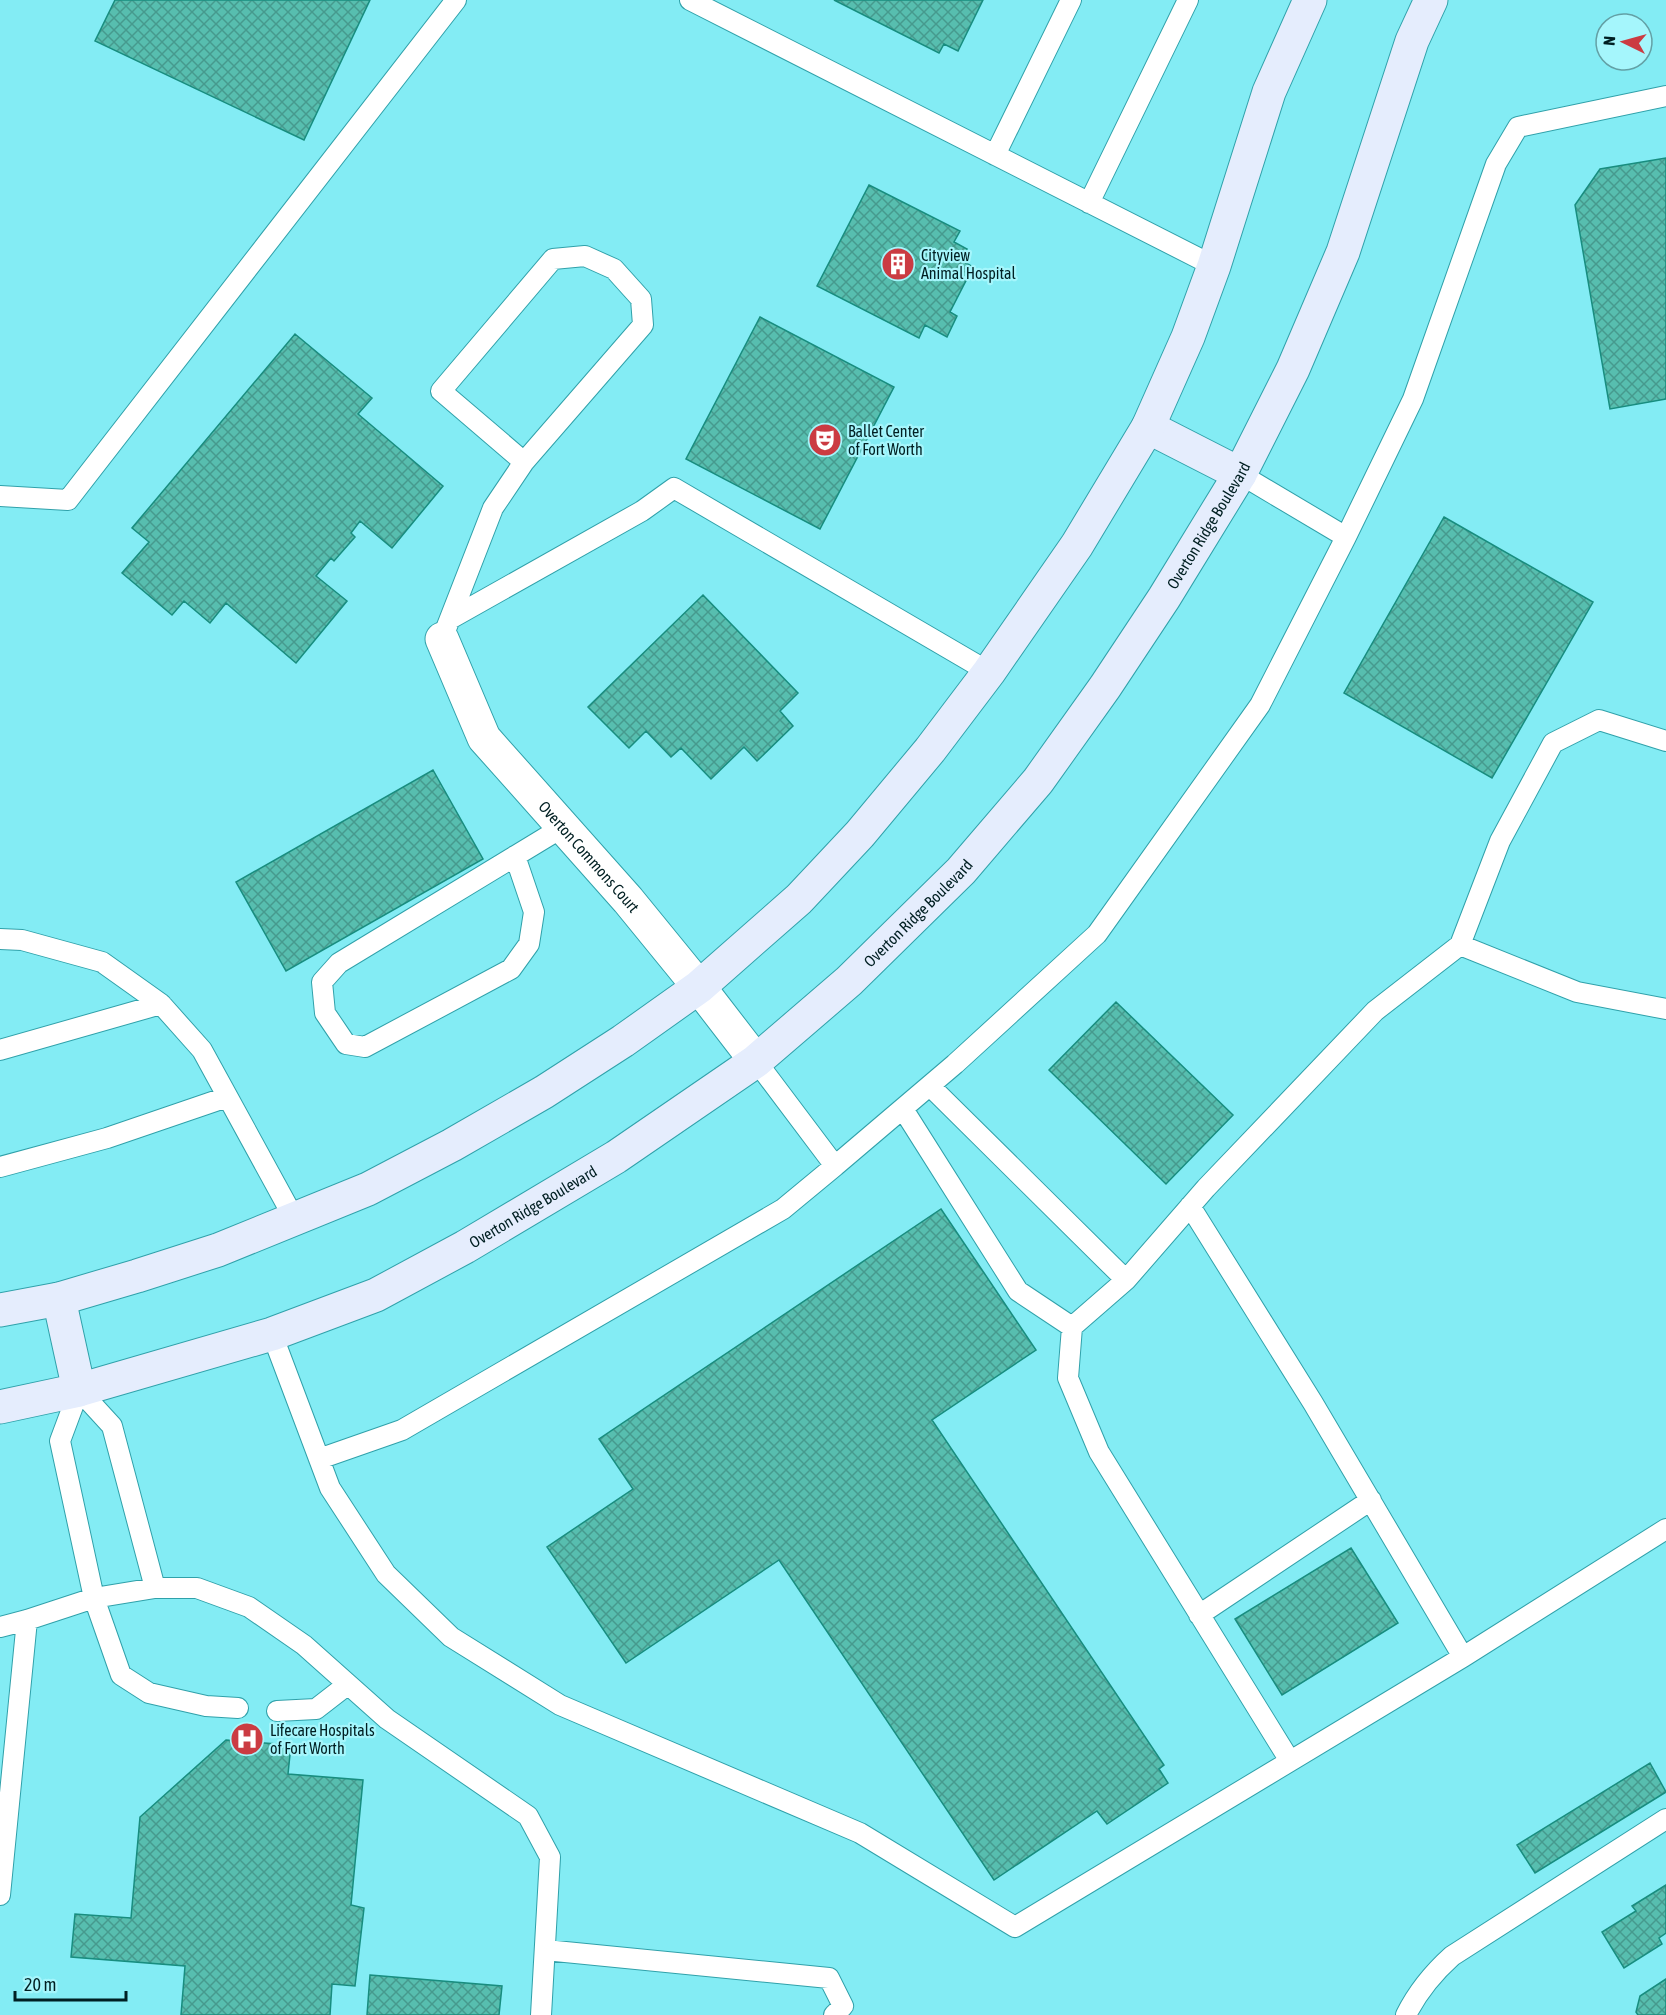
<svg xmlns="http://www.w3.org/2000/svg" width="1666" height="2015" font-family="'Asap Condensed',sans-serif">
<defs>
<pattern id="building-cross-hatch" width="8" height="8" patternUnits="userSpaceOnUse" patternTransform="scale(1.5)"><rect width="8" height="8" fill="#57beaf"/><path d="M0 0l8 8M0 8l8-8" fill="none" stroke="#469a8e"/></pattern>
</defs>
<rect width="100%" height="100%" fill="#83ecf4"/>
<!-- building -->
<path fill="url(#building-cross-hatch)" stroke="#188d7f" stroke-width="1.5" d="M115,0H370L304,140L95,41Z
M834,0H983L958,51L944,44L939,53Z
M1666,158V399L1610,409L1575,205L1600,169Z
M869,185L960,231L954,242L967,249L961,260L973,267L950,312L957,316L947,337L925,325L919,338L817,286Z
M760,317L894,387L820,529L686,459Z
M295,334L372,398L358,414L443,486L392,548L360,521L351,533L355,537L334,561L331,558L316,576L347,601L296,663L226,603L210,623L184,601L172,615L122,573L149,542L132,528Z
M1444,517L1593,602L1492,778L1344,693Z
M703,595L798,693L780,711L793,726L757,761L744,747L711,779L681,748L671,757L646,731L629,748L588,707Z
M433,770L483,859L286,971L236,882Z
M1116,1002L1233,1115L1166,1184L1049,1070Z
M941,1209L1036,1350L932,1420L1164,1765L1159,1769L1168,1783L1107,1824L1097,1811L994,1880L779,1560L626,1663L547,1547L633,1489L599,1439Z
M1351,1548L1398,1623L1282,1695L1235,1619Z
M226,1740L291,1745L288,1774L363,1780L351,1905L364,1908L355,1986L332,1984L330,2015H181L185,1966L71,1957L75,1914L131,1918L140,1817Z
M1650,1763L1666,1792L1535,1873L1517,1845Z
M1666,1885V1933L1659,1938L1662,1944L1624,1968L1602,1932L1636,1911L1632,1906Z
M370,1975L502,1986L499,2015H367Z
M1666,1979V2015H1638L1636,2012L1640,1996Z"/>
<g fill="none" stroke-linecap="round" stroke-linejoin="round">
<defs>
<path id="lane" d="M690,0L1214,266
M995,155L1071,0
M1089,203L1188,0
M0,496L68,500L456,0
M1346,537L1413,399L1496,164L1518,127L1666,96
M450,619L642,511L674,488L989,672
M442,639L493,508L524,462L643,325L641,299L614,269L585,256L553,259L441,391L524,462
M515,856L534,912L529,944L511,969L365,1047L346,1044L325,1013L322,982L339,963L563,827
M0,939L22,940L102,962L161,1004
M1460,945L1500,841L1553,743L1599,720L1666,741
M0,1050L161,1004L202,1050L295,1220
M930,1086L1126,1280
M903,1109L1018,1291L1072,1327L1126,1280L1206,1188L1375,1011L1460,945L1577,992L1666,1009
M835,1166L955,1064L1097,934L1260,705L1346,537L1240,474
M0,1167L107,1138L227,1097
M1190,1206L1313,1403L1463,1657
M1072,1327L1068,1378L1099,1452L1290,1761
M272,1334L330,1488L386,1574L451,1637L560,1705L860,1833L1015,1927L1463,1657L1666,1529
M319,1459L402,1430L783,1209L835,1166L756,1061
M155,1588L112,1426L79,1390L60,1441L94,1598L121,1675L149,1693L206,1706L238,1708
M1199,1615L1371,1500
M0,1627L27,1620L94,1598L155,1588H197L249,1607L304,1645L387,1719L528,1816L550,1857L541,2015
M277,1711L316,1709L347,1685
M0,1895L27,1620
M545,1950L829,1978L843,2006L834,2015
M1406,2015C1418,1991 1432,1974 1452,1956L1666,1819"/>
<g id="street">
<path id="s1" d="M442,639L484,738L628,900L699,987L756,1061"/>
</g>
<g id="secondary">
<path d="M1148,427L1240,474"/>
<path d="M59,1299L79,1390"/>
<path d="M0,1310L59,1299L137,1276L218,1250L368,1189L452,1145L544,1092L623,1041L699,987L799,899L860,834L930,750L989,672L1077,545L1148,427L1188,337L1214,266L1269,92L1310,0"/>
<path id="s2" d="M0,1407L79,1390L272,1334L376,1295L465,1247L616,1157L756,1061L849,981L961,871L1038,781L1105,687L1164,598L1240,474L1293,369L1343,252L1412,41L1431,0"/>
</g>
</defs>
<!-- lane casing -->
<use href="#lane" stroke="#30a1aa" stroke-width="22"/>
<!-- street casing -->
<use href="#street" stroke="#30a1aa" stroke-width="35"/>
<!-- secondary casing -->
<use href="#secondary" stroke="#30a1aa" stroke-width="35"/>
<!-- lane -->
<use href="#lane" stroke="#fff" stroke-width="20"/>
<!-- street -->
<use href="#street" stroke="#fff" stroke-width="33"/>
<!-- secondary -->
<use href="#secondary" stroke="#e5edfd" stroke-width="33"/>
</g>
<!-- icons -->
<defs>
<symbol id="building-disc" viewBox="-11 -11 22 22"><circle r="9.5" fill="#cb3b42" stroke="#a5f6fc"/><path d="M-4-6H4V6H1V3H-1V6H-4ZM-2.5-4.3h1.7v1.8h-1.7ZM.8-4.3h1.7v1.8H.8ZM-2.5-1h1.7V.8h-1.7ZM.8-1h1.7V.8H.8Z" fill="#fff"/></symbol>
<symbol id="theatre-disc" viewBox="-11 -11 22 22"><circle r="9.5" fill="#cb3b42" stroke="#a5f6fc"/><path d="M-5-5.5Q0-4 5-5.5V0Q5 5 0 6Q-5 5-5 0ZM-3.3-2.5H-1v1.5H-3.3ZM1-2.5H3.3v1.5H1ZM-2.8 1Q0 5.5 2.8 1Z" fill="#fff"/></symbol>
<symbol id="hospital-disc" viewBox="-11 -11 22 22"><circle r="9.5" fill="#cb3b42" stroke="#a5f6fc"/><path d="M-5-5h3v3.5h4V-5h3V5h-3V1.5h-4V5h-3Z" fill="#fff"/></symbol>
</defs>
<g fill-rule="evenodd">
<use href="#building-disc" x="879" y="245" width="38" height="38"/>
<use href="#theatre-disc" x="806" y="421" width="38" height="38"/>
<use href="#hospital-disc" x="228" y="1720" width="38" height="38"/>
</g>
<g text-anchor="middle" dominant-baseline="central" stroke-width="4.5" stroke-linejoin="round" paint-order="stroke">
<!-- poi labels -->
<g font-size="16" fill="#001f22" stroke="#a5f6fc" text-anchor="start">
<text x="921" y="255">Cityview<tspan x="921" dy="18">Animal Hospital</tspan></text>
<text x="848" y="431">Ballet Center<tspan x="848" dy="18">of Fort Worth</tspan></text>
<text x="270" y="1730">Lifecare Hospitals<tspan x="270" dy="18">of Fort Worth</tspan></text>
</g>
<!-- street labels -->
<g font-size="16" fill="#001f22" stroke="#a5f6fc">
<text stroke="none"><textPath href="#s2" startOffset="1545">Overton Ridge Boulevard</textPath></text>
<text stroke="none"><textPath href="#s1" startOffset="266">Overton Commons Court</textPath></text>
<text stroke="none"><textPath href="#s2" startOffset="1059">Overton Ridge Boulevard</textPath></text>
<text stroke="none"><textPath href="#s2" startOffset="573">Overton Ridge Boulevard</textPath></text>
</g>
</g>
<!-- north arrow -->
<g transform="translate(1624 42) rotate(275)"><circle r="28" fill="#a5f6fc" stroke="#63a0a5" stroke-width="1.5"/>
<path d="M0-4.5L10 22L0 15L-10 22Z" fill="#cb3b42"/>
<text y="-9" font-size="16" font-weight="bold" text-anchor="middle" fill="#001f22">N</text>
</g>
<!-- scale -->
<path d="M15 1991v9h111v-9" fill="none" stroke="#001f22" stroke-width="3"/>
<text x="24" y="1991" font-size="18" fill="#001f22" stroke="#a5f6fc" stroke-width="4.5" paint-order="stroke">20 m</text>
</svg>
